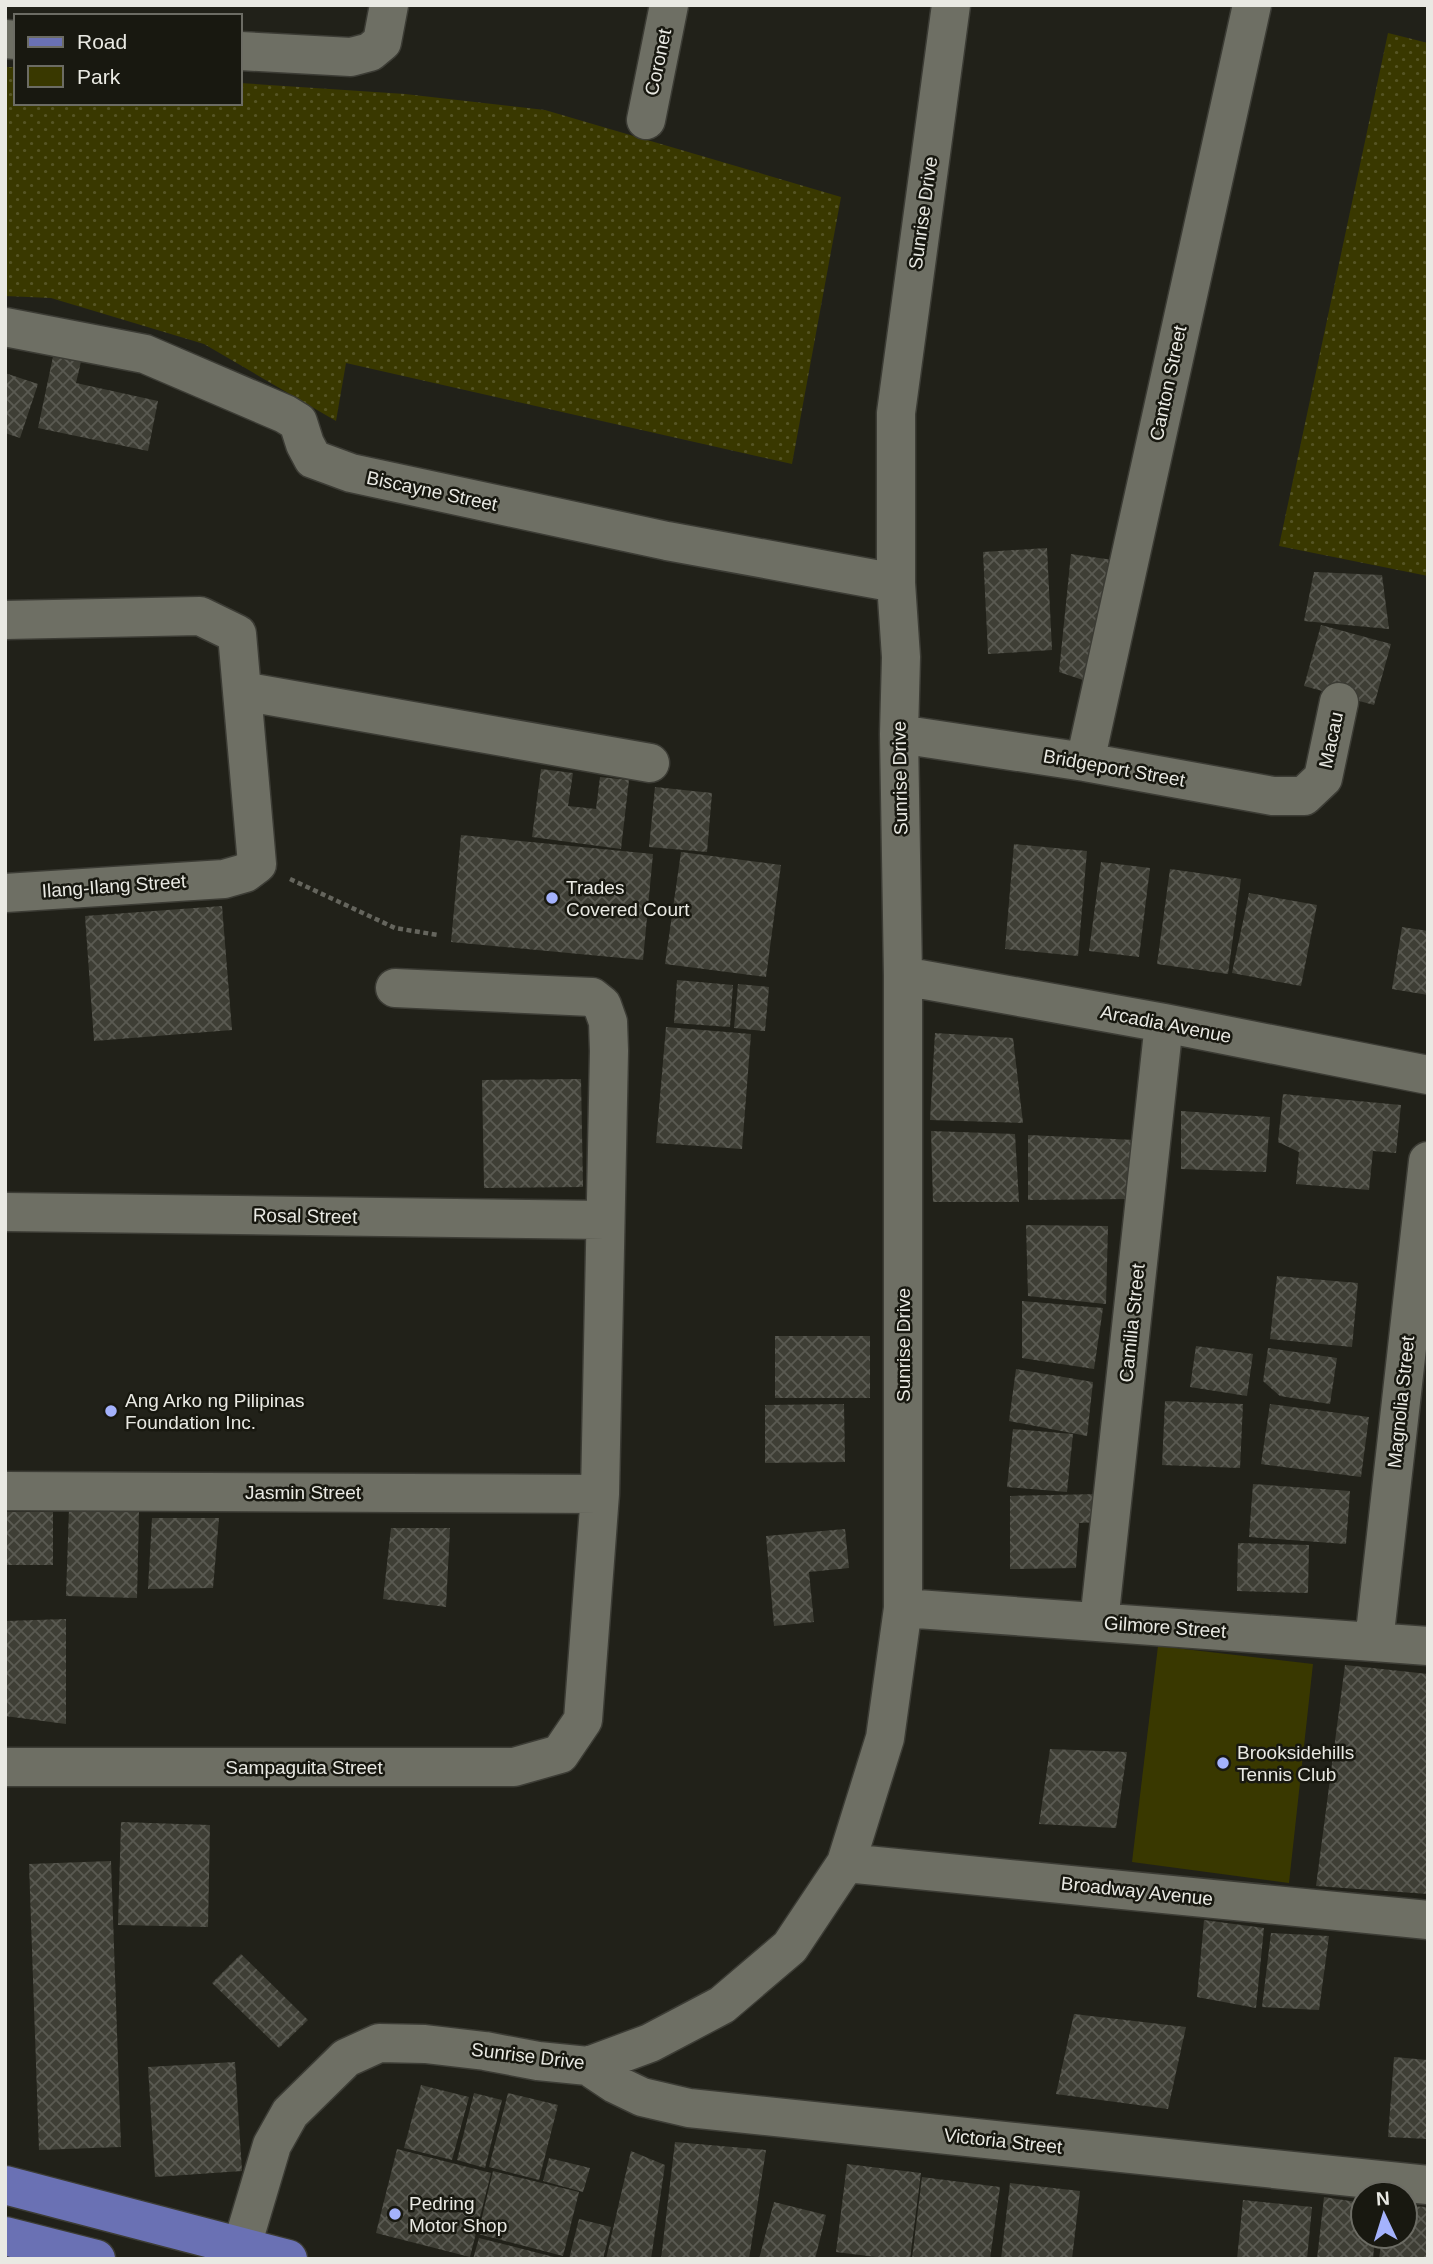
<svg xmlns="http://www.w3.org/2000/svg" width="1433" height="2264" font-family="Arial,sans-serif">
<defs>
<pattern id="green-dots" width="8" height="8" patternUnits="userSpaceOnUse" patternTransform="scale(1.75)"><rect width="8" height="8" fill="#393800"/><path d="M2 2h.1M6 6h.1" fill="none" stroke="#565525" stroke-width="1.8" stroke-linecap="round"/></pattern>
<pattern id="building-cross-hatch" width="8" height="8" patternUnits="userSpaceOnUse" patternTransform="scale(1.75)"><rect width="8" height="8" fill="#3e3e35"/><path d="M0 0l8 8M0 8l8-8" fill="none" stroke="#5a5a52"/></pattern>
</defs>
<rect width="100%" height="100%" fill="#212119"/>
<!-- green -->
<path fill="url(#green-dots)" d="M1388,33L1428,43V576L1279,546Z
M5,67H16V103H240V83L405,94L545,110L841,197L792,464L346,363L336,421L204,344L51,298L5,296Z"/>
<!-- pitch -->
<path fill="#393800" d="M1158,1646L1313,1664L1289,1883L1132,1862Z"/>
<!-- building -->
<path fill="url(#building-cross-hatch)" d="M55,347L83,353L76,383L158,401L148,451L38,428Z
M5,373L38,384L20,438L5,433Z
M1047,548L1052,650L988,654L983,552Z
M1071,554L1127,562L1101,686L1059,672Z
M1314,572L1382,575L1389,629L1304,621Z
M1321,625L1391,644L1374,705L1304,686Z
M541,769L573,773L568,806L596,809L600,777L629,780L621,849L532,837Z
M655,787L712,793L707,852L649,847Z
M461,835L653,854L643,960L451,942Z
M1014,844L1087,851L1078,956L1005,949Z
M681,852L781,865L766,977L665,964Z
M1101,862L1150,868L1139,957L1089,951Z
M1170,869L1241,879L1228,974L1157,964Z
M1249,893L1317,905L1301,986L1232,973Z
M222,906L232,1030L94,1041L85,916Z
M1402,927L1428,931V995L1392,989Z
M677,980L733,985L730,1027L674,1023Z
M738,984L769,987L765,1031L734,1028Z
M666,1027L751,1034L742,1149L656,1143Z
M935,1033L1013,1038L1023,1123L930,1120Z
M581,1079L583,1187L484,1188L482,1080Z
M1283,1094L1401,1105L1396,1153L1373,1151L1369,1190L1296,1184L1299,1152L1278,1142Z
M1181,1111L1270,1117L1266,1172L1181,1169Z
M931,1131L1015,1134L1019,1202H933Z
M1028,1135L1135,1140L1132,1199L1028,1200Z
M1026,1225L1108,1226L1106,1304L1028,1296Z
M1277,1276L1358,1283L1352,1347L1270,1339Z
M1022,1301L1103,1308L1094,1369L1022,1358Z
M775,1336H870V1398H775Z
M1196,1346L1253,1354L1247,1396L1190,1387Z
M1268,1348L1337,1358L1330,1404L1280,1396L1263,1381Z
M1016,1369L1093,1382L1087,1436L1009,1421Z
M1165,1401L1243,1404L1240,1468L1162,1465Z
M844,1404L845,1462L765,1463V1405Z
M1270,1404L1369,1417L1361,1477L1261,1464Z
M1013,1429L1073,1434L1067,1492L1007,1487Z
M1253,1484L1350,1491L1346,1544L1249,1537Z
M1099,1494L1101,1522L1079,1523L1076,1568L1010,1569V1496Z
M69,1509L139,1511L137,1598L66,1596Z
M5,1512H53V1565H5Z
M152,1518H219L213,1588L148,1589Z
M391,1528H450L446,1607L383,1599Z
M845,1529L849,1568L809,1572L814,1622L774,1626L766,1536Z
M1238,1543L1309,1545L1308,1593L1237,1591Z
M66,1619V1724L5,1716V1621Z
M1345,1665L1428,1674V1894L1316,1886Z
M1050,1749L1127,1752L1116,1828L1039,1824Z
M121,1822L210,1825L208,1927L118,1925Z
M111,1861L121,2147L39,2150L29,1864Z
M1204,1920L1264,1928L1256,2008L1197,1997Z
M1271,1933L1329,1936L1319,2010L1262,2007Z
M241,1954L308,2020L279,2048L212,1983Z
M1074,2014L1186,2027L1168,2109L1056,2094Z
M1394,2057L1428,2060V2139L1388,2137Z
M235,2062L242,2171L155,2177L148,2067Z
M421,2085L469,2097L452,2160L404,2148Z
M474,2093L502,2100L485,2168L457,2160Z
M508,2093L558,2105L539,2180L489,2167Z
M675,2142L766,2150L749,2259H661Z
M397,2149L491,2173L470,2257L376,2233Z
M631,2151L665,2165L651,2259H606Z
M549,2158L590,2168L583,2192L543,2181Z
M847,2164L921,2173L910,2259H892L836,2252Z
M493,2171L579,2192L563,2256L478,2234Z
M922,2177L1000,2187L990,2259H912Z
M1010,2183L1080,2191L1072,2259H1001Z
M1324,2197L1363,2203V2236H1375L1373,2259H1317Z
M1243,2200L1312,2207L1307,2259H1237Z
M774,2202L826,2215L815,2259H759Z
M1405,2206L1428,2207V2259H1379L1382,2236H1405Z
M579,2219L611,2227L603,2259H569Z
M479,2238L558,2258V2259H473Z"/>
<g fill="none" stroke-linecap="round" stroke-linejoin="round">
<defs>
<path id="minor" d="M5,39L16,40
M240,51L351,57L370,52L382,42L389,5
M646,120L669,5
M5,327L145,354L285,414L298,422L305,444L313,459L351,473L667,541L896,583
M5,620L200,616L237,634L257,864L245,873L224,879L5,893
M242,691L650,763
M899,734L1085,762L1273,796H1304L1323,778L1339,702
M1085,762L1252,5
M903,976L1164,1023L1428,1075
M5,1212L605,1220
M5,1491L600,1494
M903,1608L1428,1646
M1099,1622L1164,1023
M1374,1642L1428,1161
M5,1767H514L560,1754L583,1720L600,1494L609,1051L608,1022L602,1005L592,997L395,988
M846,1863L1428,1920
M588,2066L615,2084L642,2097L689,2108L1428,2185
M238,2259L272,2145L290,2113L346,2058L379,2043L425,2044L485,2051L538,2061L588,2066L650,2043L722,2005L790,1947L846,1863L885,1738L903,1608V976L899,734L901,657L896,583V413L951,5"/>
<path id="major" d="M5,2185L288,2259
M5,2236L96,2259"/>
</defs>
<!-- minor casing -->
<use href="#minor" stroke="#3c3c35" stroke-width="41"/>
<!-- major casing -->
<use href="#major" stroke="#3c3c35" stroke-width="41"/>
<!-- path -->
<path stroke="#65655d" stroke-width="4.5" stroke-dasharray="5 3.5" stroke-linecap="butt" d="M290,879L395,928L438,935"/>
<!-- minor -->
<use href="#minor" stroke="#6e6f64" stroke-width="38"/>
<!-- major -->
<use href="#major" stroke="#6a71b4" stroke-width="38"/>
</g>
<!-- markers -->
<g fill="#a4b2fc" stroke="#181810" stroke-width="2.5">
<circle cx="552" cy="898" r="7"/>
<circle cx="111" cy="1411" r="7"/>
<circle cx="1223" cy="1763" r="7"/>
<circle cx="395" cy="2214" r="7"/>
</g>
<g text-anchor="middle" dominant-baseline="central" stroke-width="5" stroke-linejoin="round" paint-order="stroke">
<!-- street labels -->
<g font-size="19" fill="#e9e9e3" stroke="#181810">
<text transform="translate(658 62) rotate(-78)">Coronet</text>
<text transform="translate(923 213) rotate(-82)">Sunrise Drive</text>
<text transform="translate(1168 383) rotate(-78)">Canton Street</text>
<text transform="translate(432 491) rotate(12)">Biscayne Street</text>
<text transform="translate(1331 740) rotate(-78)">Macau</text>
<text transform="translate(1114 768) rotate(10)">Bridgeport Street</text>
<text transform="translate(900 778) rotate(-91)">Sunrise Drive</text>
<text transform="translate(114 886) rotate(-4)">Ilang-Ilang Street</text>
<text transform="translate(1166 1024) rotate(11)">Arcadia Avenue</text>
<text transform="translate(305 1216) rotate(1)">Rosal Street</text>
<text transform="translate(1132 1323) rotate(-84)">Camilia Street</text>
<text transform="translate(903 1345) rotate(-90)">Sunrise Drive</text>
<text transform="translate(1401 1402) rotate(-84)">Magnolia Street</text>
<text x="303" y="1492">Jasmin Street</text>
<text transform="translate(1165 1627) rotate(4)">Gilmore Street</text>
<text x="304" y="1767">Sampaguita Street</text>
<text transform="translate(1137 1891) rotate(6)">Broadway Avenue</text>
<text transform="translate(528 2056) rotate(7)">Sunrise Drive</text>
<text transform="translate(1003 2141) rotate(6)">Victoria Street</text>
</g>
<!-- poi labels -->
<g font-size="19" fill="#e9e9e3" stroke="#181810" text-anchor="start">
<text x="566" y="887">Trades<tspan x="566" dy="22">Covered Court</tspan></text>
<text x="125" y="1400">Ang Arko ng Pilipinas<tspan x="125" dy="22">Foundation Inc.</tspan></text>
<text x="1237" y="1752">Brooksidehills<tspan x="1237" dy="22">Tennis Club</tspan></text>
<text x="409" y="2203">Pedring<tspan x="409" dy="22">Motor Shop</tspan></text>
</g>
</g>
<!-- border -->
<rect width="1433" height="2264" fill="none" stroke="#e9e9e3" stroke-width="14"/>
<!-- legend -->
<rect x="14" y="14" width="228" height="91" fill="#181810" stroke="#6c6c64" stroke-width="2"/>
<rect x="28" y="37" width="35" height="10" fill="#6a71b4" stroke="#6c6c64" stroke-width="2"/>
<text x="77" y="49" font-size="21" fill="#e9e9e3">Road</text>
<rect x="28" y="66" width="35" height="21" fill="#393800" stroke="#6c6c64" stroke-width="2"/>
<text x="77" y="84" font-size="21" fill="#e9e9e3">Park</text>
<!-- north arrow -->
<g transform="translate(1384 2215) rotate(356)"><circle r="33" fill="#181810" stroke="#6c6c64" stroke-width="2"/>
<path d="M0-5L12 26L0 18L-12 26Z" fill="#a4b2fc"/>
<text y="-10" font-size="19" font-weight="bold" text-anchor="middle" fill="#e9e9e3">N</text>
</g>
</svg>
